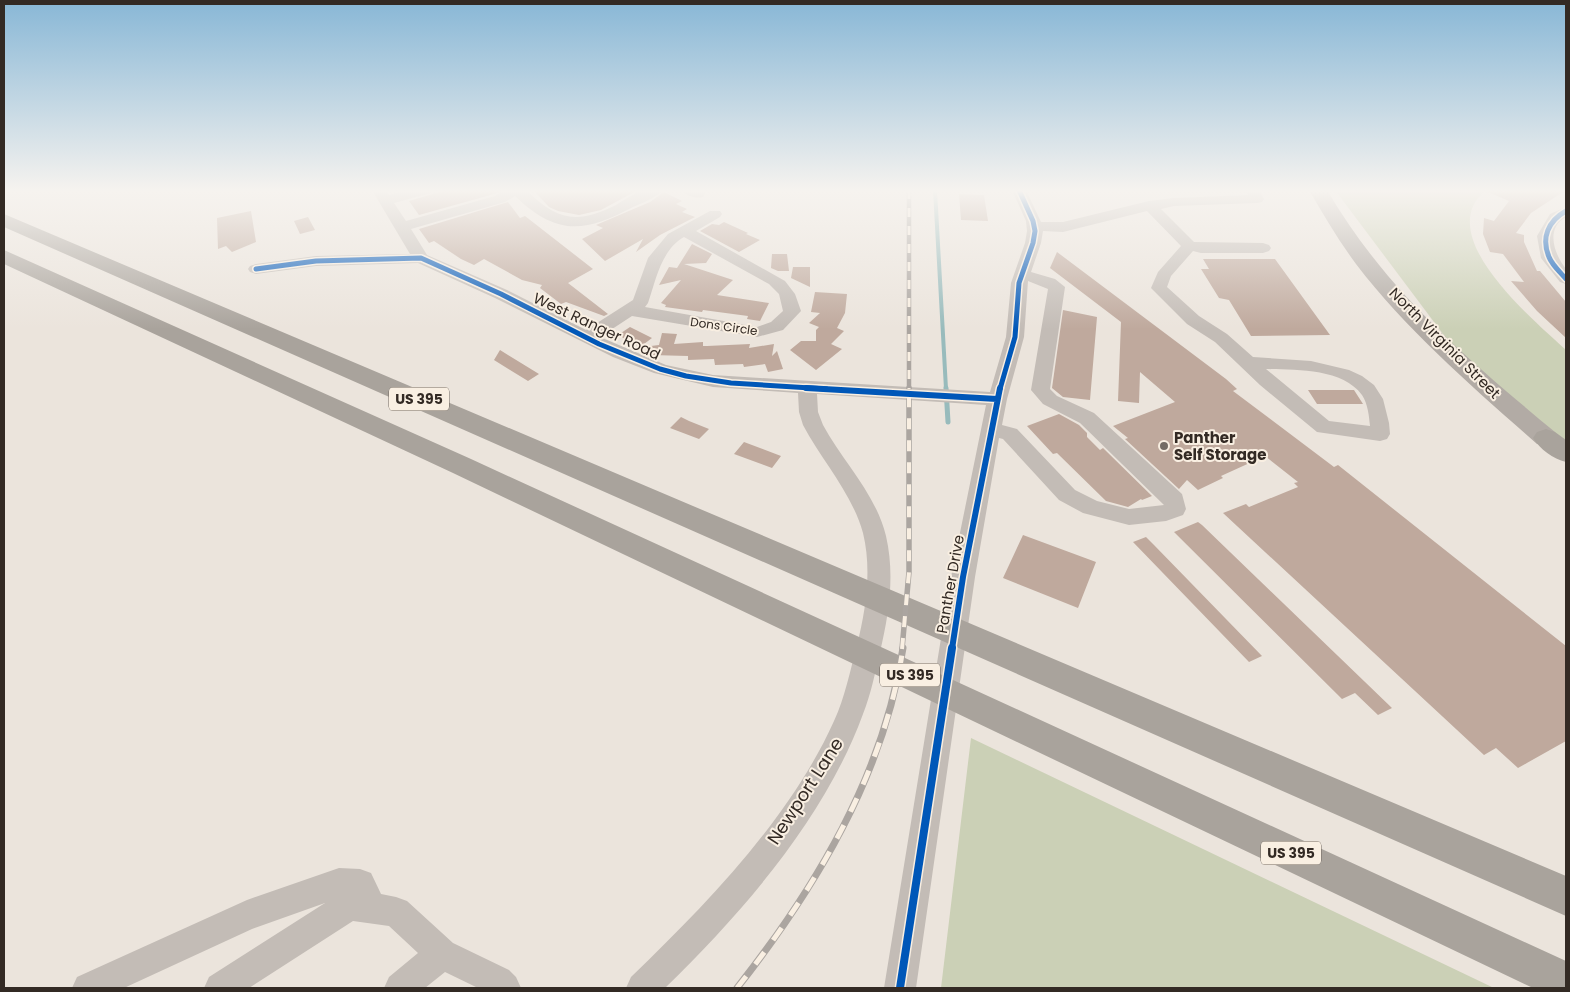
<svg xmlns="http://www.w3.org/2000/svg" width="1570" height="992" font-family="Poppins,sans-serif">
<rect width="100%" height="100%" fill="#ebe4dc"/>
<!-- green -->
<path fill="#cbd0b6" d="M1335,190H1486C1430,235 1535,321 1566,350V442L1455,350Z
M971,738L1494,988H941Z"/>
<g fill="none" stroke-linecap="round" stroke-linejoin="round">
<!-- stream-far1 -->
<path stroke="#98bbbc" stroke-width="4" d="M935,190L946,389"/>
<!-- stream -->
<path stroke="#98bbbc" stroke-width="5" d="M946,388L948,422"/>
</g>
<!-- building -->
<path fill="#bfa99d" d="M446,190L500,191L494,194L419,215L409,201Z
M533,190H638L601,210L579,215L558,211L549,207Z
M1483,190H1566L1531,213L1516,233L1524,235V242L1537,271H1540L1566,302V338L1537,311L1511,281L1524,282L1503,254L1490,252L1483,234L1484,218L1494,221L1509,201Z
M664,192L682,201L676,204L687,209L682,212L695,217L660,235L636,252L643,239L605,261L582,239L603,228L596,225L650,202Z
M959,194L984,195L988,221L961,220Z
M508,202L520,218L525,216L593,269L568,283L608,314L604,316L566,302L561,304L540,288L542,285L522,280L484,259L474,265L461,259L434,241L429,243L419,229Z
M251,211L256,242L232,252L226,246L218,249L217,218Z
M308,217L315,230L300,234L294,221Z
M724,222L748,233L746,234L760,240L739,252L700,231L712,224L719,225Z
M692,244L712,254L706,263L684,264L733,280L717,295L769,303L760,321L747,319L748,316L703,310L702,312L665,307L666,305L661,303L681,280L659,285L669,267L677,268Z
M1057,252L1226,379L1237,389L1233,391L1334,467L1338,465L1566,646V741L1518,768L1496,748L1484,755L1223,513L1246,504L1249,507L1298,487L1294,483L1298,482L1265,456L1221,476L1223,478L1198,490L1187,480L1179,489L1125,439L1128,438L1113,426L1175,402L1140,372L1139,403L1118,401L1121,322L1050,268Z
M772,254H787L789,271H778L771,268Z
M1203,259H1275L1330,335L1251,336L1229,300L1219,298L1201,269H1209Z
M793,267H810V287L791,278Z
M815,292L847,294L845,313L837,328L844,331L831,344L842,349L816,370L790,350L801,341H816V330L819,327L809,323L820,313L811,312Z
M1063,310L1097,317L1090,400L1063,397L1052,388Z
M630,327L652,338L640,347L618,335Z
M662,333L677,334L674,344L703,342V346H707L750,344L749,348L774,344L772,356L777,351L783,369L768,372L765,364L744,367L743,364L715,365L714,359L688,360V356L651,355V346L659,345Z
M500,350L539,374L528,381L494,360Z
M1308,390H1354L1363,404H1317Z
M1059,414L1079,425L1087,433V437L1100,450L1103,448L1152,496L1142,500L1141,499L1128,507L1106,501L1057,453L1053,454L1027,426Z
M681,417L689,421L709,429L699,439L670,428Z
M744,442L781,456L772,468L734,454Z
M1198,522L1202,525L1392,708L1378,715L1355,693L1342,699L1174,532Z
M1023,535L1096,562L1078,608L1003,578Z
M1146,537L1154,545L1262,656L1249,662L1133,542Z"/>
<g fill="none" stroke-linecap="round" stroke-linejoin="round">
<!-- minor -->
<path fill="#c3bcb6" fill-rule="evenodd" d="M372,190H386L389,195L408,190H433L431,193L394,203L406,221L495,196L504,190H526C557,220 576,225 616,205C624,200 634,193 643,191C649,189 657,190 663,190C656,198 642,203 633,207C584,233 557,236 515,196L505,202L411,229L427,255L507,290L586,330L633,300L648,258L668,234L710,211H720L722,214L720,217L696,231L785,281L795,294L801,311L783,330L757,337L632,316L600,337L666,365L713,375L990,392L1006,337L1011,283L1025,243L1027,231L1026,221L1012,190H1026L1041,222H1063L1149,201L1174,198L1248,195L1245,190H1259L1264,199L1262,202L1257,203L1174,206L1161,209L1194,242L1263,243L1269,245L1271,248L1269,251L1263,253H1201L1193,251L1171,276L1167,287L1199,316L1227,334L1253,357L1311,361L1349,370L1362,376L1374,385L1383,399L1389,423L1390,434L1387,439L1380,441L1317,432L1260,385L1215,342L1187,324L1151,288L1158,272L1181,246L1147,211L1063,232L1043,231L1041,243L1031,272L1055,279L1065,287L1050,389L1057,396L1094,413L1182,494L1186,509L1183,515L1166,521L1129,525L1083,513L1059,500L1003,439L999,438L975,577L916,988H884L951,577L986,405L817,394L818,412L823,425C843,462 876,494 886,536C895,575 889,614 880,652C875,673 871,694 863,714C825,818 743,912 665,988H626L631,977C706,905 791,817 834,721C845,697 850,671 857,645C866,609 872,570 863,533C852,493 822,461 803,425L799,412L798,393L713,387L654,373L613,357L495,298L418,263L316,266L256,274L250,272L248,269L250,266L256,264L316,256L410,254ZM684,237L769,284L779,294L783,311L771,322L757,327L645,307L648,303C656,280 661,250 684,237ZM1028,281L1048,289L1031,390L1043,404L1080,423L1164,505L1129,509L1097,501L1075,490L1017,429L1002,425L1007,399L1024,337ZM1266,369C1295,370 1342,368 1362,395C1368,404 1369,416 1370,426L1329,421Z
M681,190H702L705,194L703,197C696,199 686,196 681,190Z
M1566,207V217C1545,228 1554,254 1566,269V284L1560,282L1541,258L1537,236L1550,214Z
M339,868L360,869L371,873L381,894L396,897L407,901L453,943L509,970L516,977L521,988H478L445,972L425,988H384L389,977L418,953L389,926L353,921L249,988H204L209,977L325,903L252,929L124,988H72L77,977L247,900Z"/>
<!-- major -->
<path fill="#b2aba5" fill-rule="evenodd" d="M1309,190H1327C1387,292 1466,358 1555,432L1558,438L1555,444L1546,446L1537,444C1474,388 1408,332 1356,264C1339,241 1324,216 1309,190Z"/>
<!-- highway -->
<path fill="#a9a39c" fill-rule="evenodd" d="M4,214L1566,876V916L4,227Z
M4,250L471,459L1566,961V988H1533L453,473L4,264Z
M1546,429L1555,432L1566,440V462C1553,459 1540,449 1533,438L1537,432Z"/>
<defs>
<path id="rail-far2" d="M909,190V389"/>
<path id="rail-far1" d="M902,649L909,572V388"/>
<path id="rail" d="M737,988C815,889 884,775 903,648"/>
</defs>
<!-- rail-far2 casing -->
<use href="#rail-far2" stroke="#aba5a0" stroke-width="4.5"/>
<!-- rail-far1 casing -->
<use href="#rail-far1" stroke="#aba5a0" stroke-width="5.5"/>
<!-- rail casing -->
<use href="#rail" stroke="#aba5a0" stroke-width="7"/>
<!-- rail-far2 -->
<use href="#rail-far2" stroke="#f9efe2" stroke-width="3" stroke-dasharray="9" stroke-linecap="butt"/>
<!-- rail-far1 -->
<use href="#rail-far1" stroke="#f9efe2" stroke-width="4" stroke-dasharray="11" stroke-linecap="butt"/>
<!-- rail -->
<use href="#rail" stroke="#f9efe2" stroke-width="5" stroke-dasharray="15" stroke-linecap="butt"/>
<defs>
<path id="cycleway-far2" d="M1566,211C1548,221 1541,238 1549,257C1552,265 1561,273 1566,279
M256,269L316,261L421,258L501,294L599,344L660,369L686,376L731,383L827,389
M1000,389L1015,337L1019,283L1033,243L1035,231L1033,221L1019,190"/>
<path id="cycleway-far1" d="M806,388L997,399
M952,649L963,577L1000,388"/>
<path id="cycleway" d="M900,988L952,648"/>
</defs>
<!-- cycleway-far2 casing -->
<use href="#cycleway-far2" stroke="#f9efe2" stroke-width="8"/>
<!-- cycleway-far1 casing -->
<use href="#cycleway-far1" stroke="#f9efe2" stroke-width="9"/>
<!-- cycleway casing -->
<use href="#cycleway" stroke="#f9efe2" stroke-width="11"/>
<!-- cycleway-far2 -->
<use href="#cycleway-far2" stroke="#0057b8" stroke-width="5"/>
<!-- cycleway-far1 -->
<use href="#cycleway-far1" stroke="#0057b8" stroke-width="6"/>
<!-- cycleway -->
<use href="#cycleway" stroke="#0057b8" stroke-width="8"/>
</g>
<!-- sky -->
<linearGradient id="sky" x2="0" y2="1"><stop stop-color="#88b7d6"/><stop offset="0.58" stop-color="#f6f3ef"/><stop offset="1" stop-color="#f6f3ef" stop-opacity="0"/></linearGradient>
<rect width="1570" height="329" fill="url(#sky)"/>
<!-- markers -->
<circle fill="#736b64" stroke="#f9efe2" stroke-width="2" cx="1164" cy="446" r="5"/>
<g text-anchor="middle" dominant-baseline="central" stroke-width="4" stroke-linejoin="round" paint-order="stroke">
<!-- far-street labels -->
<g font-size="12" fill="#332a24" stroke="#f9efe2">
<text transform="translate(724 326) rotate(8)">Dons Circle</text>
</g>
<!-- shield labels -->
<g fill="#f9efe2" stroke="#6e655d" stroke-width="1">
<rect x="389" y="387.5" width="60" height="23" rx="4"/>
<rect x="880" y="663.5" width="60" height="23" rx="4"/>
<rect x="1261" y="841.5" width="60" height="23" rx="4"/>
</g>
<g font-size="14" font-weight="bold" fill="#332a24">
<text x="419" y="399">US 395</text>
<text x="910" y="675">US 395</text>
<text x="1291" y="853">US 395</text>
</g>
<!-- street labels -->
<g font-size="15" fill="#332a24" stroke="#f9efe2">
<text transform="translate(597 326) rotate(25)">West Ranger Road</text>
<text transform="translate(1445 343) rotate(45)">North Virginia Street</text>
<text transform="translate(950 584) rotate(-80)">Panther Drive</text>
</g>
<!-- poi labels -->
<g font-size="15" font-weight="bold" fill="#332a24" stroke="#f9efe2" text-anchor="start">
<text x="1174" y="437">Panther<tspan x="1174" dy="17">Self Storage</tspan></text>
</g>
<!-- near-street labels -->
<g font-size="18" fill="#332a24" stroke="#f9efe2">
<text transform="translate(805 791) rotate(-57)">Newport Lane</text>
</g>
</g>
<!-- border -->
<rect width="1570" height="992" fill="none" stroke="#332a24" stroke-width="10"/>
</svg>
